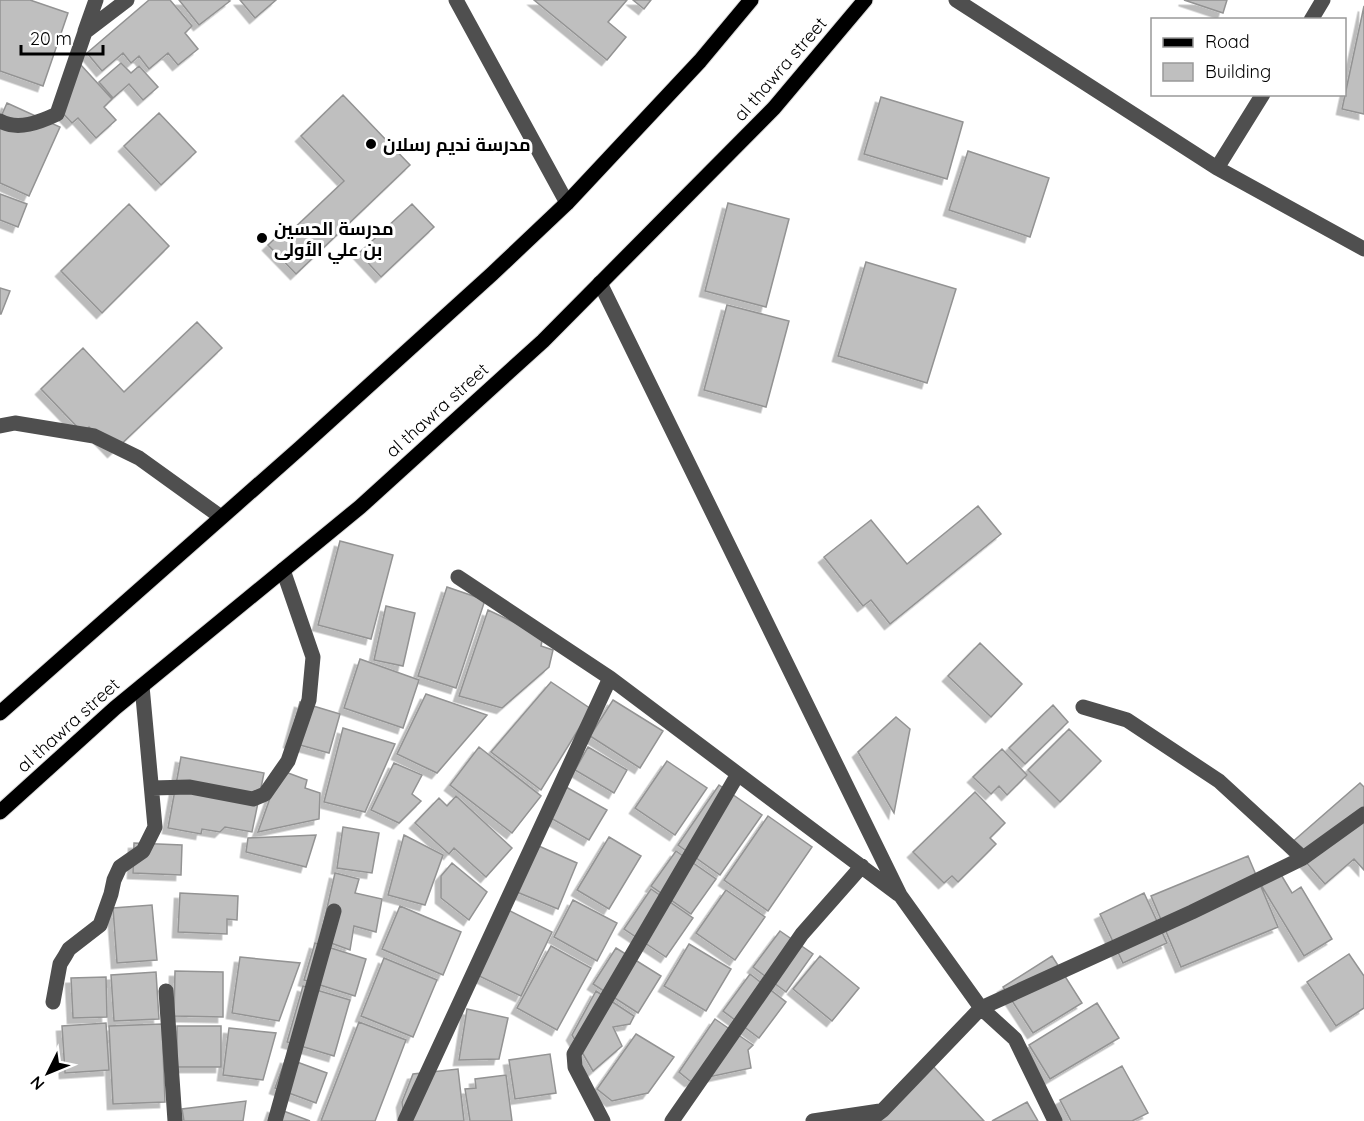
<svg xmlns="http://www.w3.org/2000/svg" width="1364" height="1121" font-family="Quicksand,Cairo,sans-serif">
<defs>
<filter id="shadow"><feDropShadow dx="-5.5" dy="5.5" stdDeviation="0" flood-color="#0004"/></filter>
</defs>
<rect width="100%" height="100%" fill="#fff"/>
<!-- building -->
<path fill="#bfbfbf" stroke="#939393" stroke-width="1.5" filter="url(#shadow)" d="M0,0H30L68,13L43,86L0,71Z
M149,0H170L192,26L185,33L198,49L178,65L168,53L149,69L139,56L131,63L123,53L102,71L87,53Z
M179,0H228L230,1L199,25Z
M240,0H276L255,18Z
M534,0H627L608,22L626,37L607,60Z
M633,0H651L644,9Z
M1184,0H1227L1223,13Z
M1364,6V114L1342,109Z
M121,63L131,73L139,66L158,87L143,100L129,84L113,98L99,82Z
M80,64L112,99L104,107L116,120L96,138L78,118L72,123L58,108Z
M343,95L410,165L296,274L268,245L283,231L287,235L344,181L301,136Z
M881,97L963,122L947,179L864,154Z
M7,103L60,127L29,196L0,183V119Z
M159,113L196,152L161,185L124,146Z
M968,151L1049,178L1030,237L949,210Z
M0,194L27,204L18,227L0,220Z
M728,203L789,219L766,307L705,291Z
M129,204L169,246L102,313L61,271Z
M412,204L434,227L381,277L359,253Z
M866,262L956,289L927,383L838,356Z
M0,288L10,291L1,314H0Z
M727,305L789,321L766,407L704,390Z
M197,322L222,348L113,452L89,427L83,433L41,389L83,348L124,392Z
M978,506L1001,534L890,624L871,600L863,606L824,557L871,520L907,564Z
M340,541L393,555L371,639L318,625Z
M447,587L485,600L456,688L418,676Z
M386,606L415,613L403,666L374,660Z
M488,610L543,636L541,646L553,650L549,667L502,708L459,696Z
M980,643L1022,684L991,717L948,676Z
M360,659L419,680L403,728L344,708Z
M551,682L591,709L541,790L491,752Z
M426,694L487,715L437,773L397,754Z
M613,700L663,731L640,768L590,736Z
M300,702L340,714L329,753L289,742Z
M1053,705L1068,722L1025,764L1009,748Z
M896,717L910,729L894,813L858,752Z
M343,728L395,744L365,812L324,802Z
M1069,729L1101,761L1060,802L1028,770Z
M479,747L541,796L512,833L450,785Z
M588,747L627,770L614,793L575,770Z
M1002,749L1027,775L1007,795L999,786L991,794L973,777Z
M181,757L264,773L252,832L225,827L220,832L202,829L201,834L168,828Z
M667,761L707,788L675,835L635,808Z
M394,763L422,775L412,794L421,801L399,823L371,810Z
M280,770L307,780L305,788L320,793L319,819L258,832Z
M1360,783L1364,787V870L1354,859L1325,884L1290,844Z
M719,785L762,815L720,875L678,845Z
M566,787L607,810L589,840L549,817Z
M975,792L1005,823L990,838L996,844L958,882L952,876L944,883L913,852Z
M456,796L512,848L486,877L454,848L449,854L415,823L439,798L447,806Z
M768,816L812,847L768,911L724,880Z
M343,827L379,833L372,873L337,868Z
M316,835L306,867L246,852L248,838Z
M404,835L443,855L425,905L388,895Z
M609,837L641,856L609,909L577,890Z
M134,843L182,845L181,875L133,873Z
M532,843L577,863L558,909L512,890Z
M676,851L716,879L691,914L651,886Z
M1248,856L1278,927L1181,967L1151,896Z
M452,863L487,892L469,920L441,898V876Z
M335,873L359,879L355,893L382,899L376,932L354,926L350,950L320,939Z
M1280,873L1292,893L1301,887L1332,939L1304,956L1261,885Z
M651,889L693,918L666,957L624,929Z
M726,890L765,917L735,960L696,933Z
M180,893L238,896L237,920L227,919V934L178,932Z
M1144,893L1167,943L1123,963L1100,914Z
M573,900L617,923L597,961L554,937Z
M152,905L157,960L117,963L113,908Z
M400,906L461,932L443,975L382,949Z
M508,910L552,932L521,996L477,975Z
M780,931L813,954L786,992L753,967Z
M315,943L366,959L355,996L304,980Z
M689,944L731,969L706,1011L664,986Z
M551,946L591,968L557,1030L517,1008Z
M616,948L661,976L638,1013L593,984Z
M1349,954L1364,976V1008L1336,1026L1307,982Z
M820,956L859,988L832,1021L793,989Z
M1052,956L1082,1003L1033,1033L1003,987Z
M240,957L300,963L279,1021L232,1013Z
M384,958L437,980L413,1037L361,1016Z
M175,971L223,972V1017L174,1016Z
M156,972L159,1019L114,1021L111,975Z
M750,974L786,1002L759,1038L723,1011Z
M106,977L107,1017L73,1018L71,978Z
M303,986L350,1000L334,1056L287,1042Z
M596,991L634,1016L630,1024L613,1027L622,1046L593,1071L572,1035Z
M1097,1003L1119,1038L1050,1079L1029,1045Z
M467,1009L508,1018L499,1059L459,1060Z
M715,1019L753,1045L748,1050L751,1068L690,1081L679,1072Z
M359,1022L406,1040L375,1121H321Z
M106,1023L109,1070L65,1073L62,1026Z
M162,1024L165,1102L113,1104L109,1026Z
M177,1026H221V1067H177Z
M229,1028L276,1033L263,1080L223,1075Z
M636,1034L674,1057L648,1093L612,1101L597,1089Z
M550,1054L556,1093L515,1099L509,1060Z
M286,1058L327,1073L316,1103L275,1088Z
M931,1064L984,1121H869Z
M1122,1066L1148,1113L1132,1121H1071L1060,1100Z
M458,1069L464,1121H404L402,1102L413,1074Z
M506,1075L512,1121H470L465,1089L476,1088L475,1079Z
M246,1101L243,1121H184L182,1109Z
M1027,1102L1038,1121H992Z
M273,1107L310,1121H268Z"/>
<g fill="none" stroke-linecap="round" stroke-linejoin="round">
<defs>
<path id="major" d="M0,713L300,448L492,274L567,203L700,61L751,0
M0,812L115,708L360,507L543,341L774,108L865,0"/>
</defs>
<!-- major casing -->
<use href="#major" stroke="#dbdbdb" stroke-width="17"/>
<!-- minor -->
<path stroke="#4f4f4f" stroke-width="15" d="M456,0L567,203
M956,0L1217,168L1364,249
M1311,20L1323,0
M85,31L96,0
M0,121C18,131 40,122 57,114L85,32L127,0
M1217,168L1263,94
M600,283L900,895L981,1008L1015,1039L1055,1121
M0,426L15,423L94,436L139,458L221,517
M458,577L610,678L898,894
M1083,707L1127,720L1219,781L1303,858
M152,788L190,787L253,799L265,794L288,761L309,700L313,657L283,570
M166,991L175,1121
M53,1002L60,964L65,956L69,949L100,925L111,894L114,880L120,867L143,851L155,827L142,686
M275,1121L334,911
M405,1121L610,678
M603,1121L575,1067L574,1054L738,774
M672,1121L802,934L862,866
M813,1121L880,1111
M869,1121L883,1110L981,1008L1192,912L1303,858L1364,814"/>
<!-- major -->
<use href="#major" stroke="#000" stroke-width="15"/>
</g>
<!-- markers -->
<g fill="#000" stroke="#fff" stroke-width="2">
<circle cx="371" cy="144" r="6"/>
<circle cx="262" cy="238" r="6"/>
</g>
<g text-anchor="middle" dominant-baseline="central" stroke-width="6" stroke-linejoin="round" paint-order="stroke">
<!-- street labels -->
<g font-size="18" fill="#000" stroke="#fff">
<text transform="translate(780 69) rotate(-49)">al thawra street</text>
<text transform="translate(437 410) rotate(-42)">al thawra street</text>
<text transform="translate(68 725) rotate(-42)">al thawra street</text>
</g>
<!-- poi labels -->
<g font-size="18" font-weight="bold" fill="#000" stroke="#fff" text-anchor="start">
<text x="383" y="144">مدرسة نديم رسلان</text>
<text x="274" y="228">مدرسة الحسين<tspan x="274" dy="21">بن علي الأولى</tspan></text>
</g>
</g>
<!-- legend -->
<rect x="1151" y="18" width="195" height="78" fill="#ffffff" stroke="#999999" stroke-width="1.5"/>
<rect x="1163" y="38" width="30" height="9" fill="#000000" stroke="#999999" stroke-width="1.5"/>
<text x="1205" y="48" font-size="18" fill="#000000">Road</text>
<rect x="1163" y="63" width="30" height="18" fill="#bfbfbf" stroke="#999999" stroke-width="1.5"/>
<text x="1205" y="78" font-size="18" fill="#000000">Building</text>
<!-- north arrow -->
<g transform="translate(48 1073) rotate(227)" stroke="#ffffff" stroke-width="4.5" paint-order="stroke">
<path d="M0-4.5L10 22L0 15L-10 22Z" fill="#000000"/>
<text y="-9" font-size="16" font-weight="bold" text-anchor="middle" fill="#000000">N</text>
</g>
<!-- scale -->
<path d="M21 45v9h82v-9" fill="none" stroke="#000000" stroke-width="3"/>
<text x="30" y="45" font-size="18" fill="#000000" stroke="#ffffff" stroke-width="4.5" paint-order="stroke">20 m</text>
</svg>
